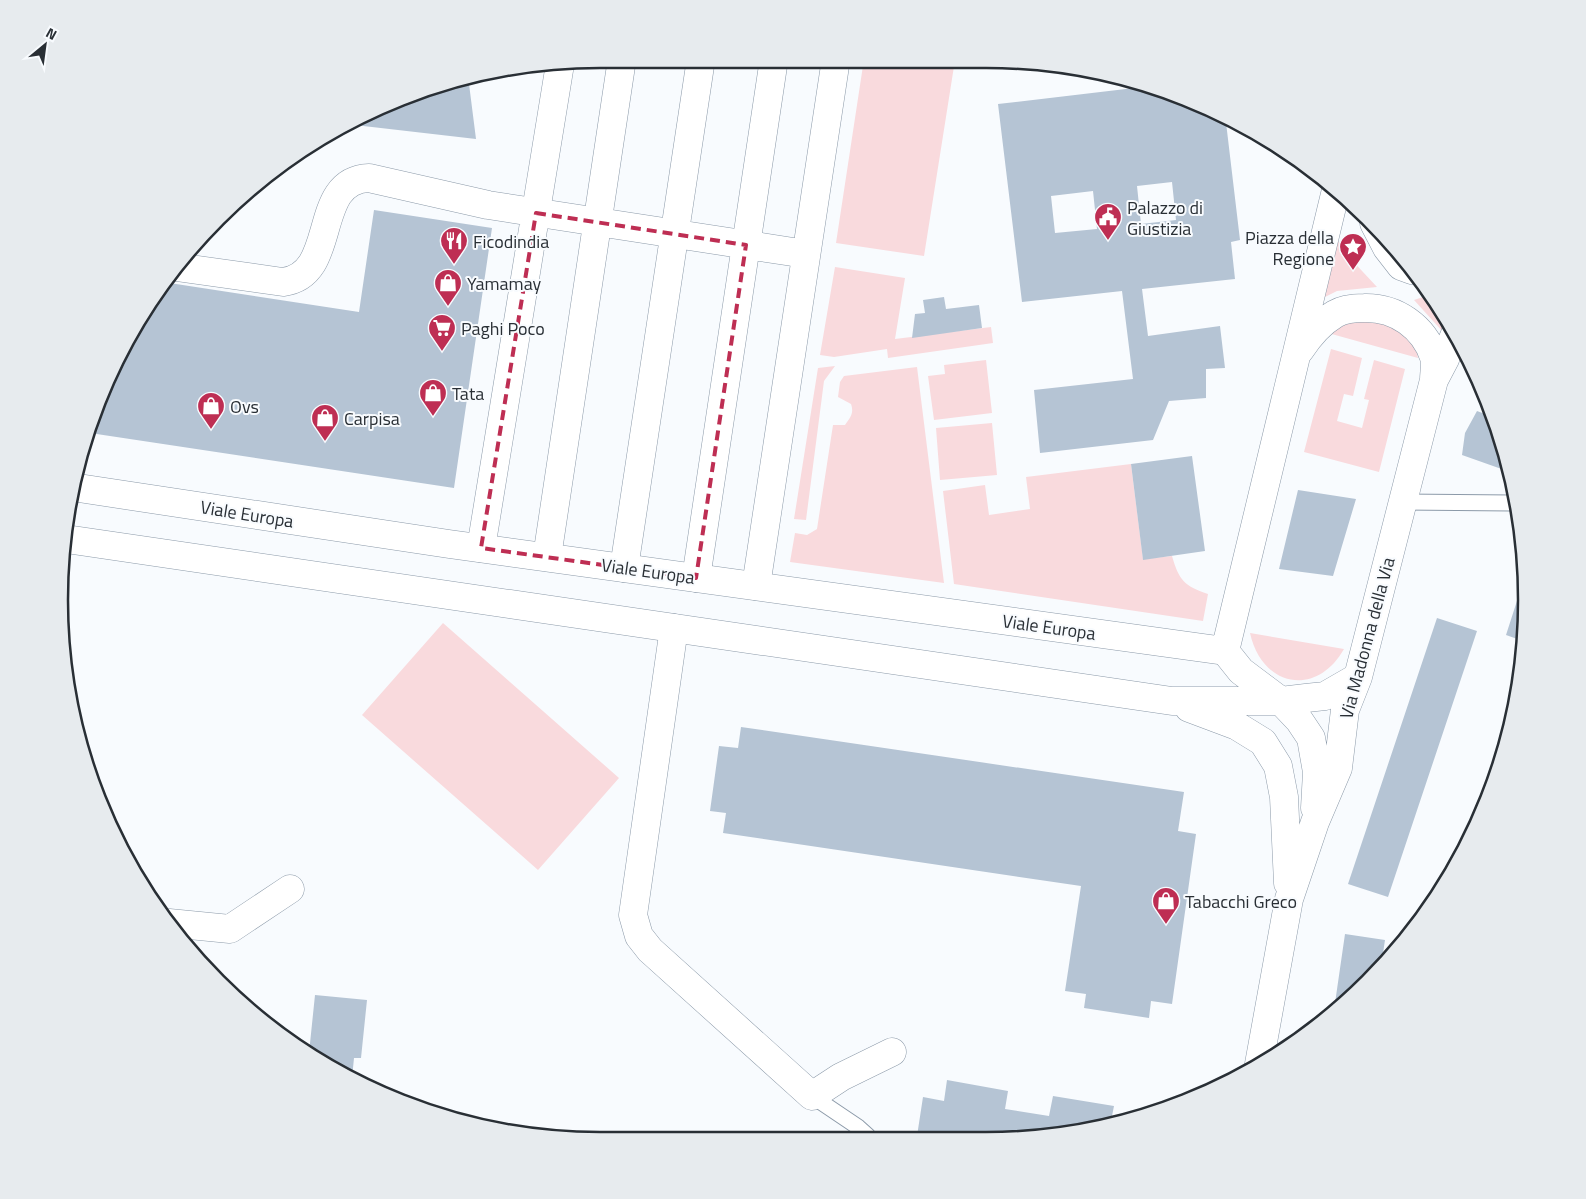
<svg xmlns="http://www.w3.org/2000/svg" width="1586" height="1199" font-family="'Titillium Web',sans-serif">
<rect width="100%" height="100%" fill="#f8fbfe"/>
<!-- green -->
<path fill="#f9dadd" d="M864,59L955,60L924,256L836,243Z
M1337,239L1349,257L1377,287L1337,291L1321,299Z
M835,267L905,278L895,339L991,327L993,343L888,358L887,349L834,357L820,355Z
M1432,294L1446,318L1443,332L1414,300Z
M1347,320L1387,321L1415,343L1418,358L1328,333Z
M1331,349L1362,358L1353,396L1344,394L1337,421L1362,428L1369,400L1364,399L1374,360L1405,369L1379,472L1304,452Z
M986,360L992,413L934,420L928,376L945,374L944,365Z
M835,366L824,381L806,520L794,519L818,368Z
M917,367L944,583L790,562L795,533L807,535L817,529L833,425H845C851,417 854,413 851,404L838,397L840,382L844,376Z
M992,423L997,475L940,480L936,428Z
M1131,464L1143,559L1172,556C1179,580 1184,586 1208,594L1203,621L954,584L943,491L985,485L989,515L1030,509L1026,477Z
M443,623L619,778L538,870L362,715Z
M1250,633L1344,649C1316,698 1262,687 1250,633Z"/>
<!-- building -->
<path fill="#b5c4d4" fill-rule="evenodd" d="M468,76L476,139L346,124L459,77Z
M1151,86L1225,114L1240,240L1231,242L1235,279L1142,289L1148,336L1220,326L1225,368L1206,369V398L1169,401L1153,440L1040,453L1034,390L1133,379L1122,291L1022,302L998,104ZM1172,182L1176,220L1141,224L1137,186ZM1093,191L1097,229L1055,233L1051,196Z
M374,210L492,228L454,488L90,433L115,360L150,299L163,282L359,312Z
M944,297L946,309L979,305L982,328L912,338L915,314L925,313L923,300Z
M1477,411L1493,417L1510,472L1462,455L1465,433Z
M1192,456L1205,551L1143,560L1131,464Z
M1298,490L1356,499L1333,576L1279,569Z
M1525,576L1527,599L1523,641L1506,635Z
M1437,618L1477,631L1388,897L1348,884Z
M741,727L1184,792L1178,831L1196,834L1172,1004L1151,1001L1149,1018L1084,1008L1086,994L1065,991L1081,886L723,833L726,813L710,811L719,746L738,748Z
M1345,934L1385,940L1382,960H1387L1369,982L1334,1010Z
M315,995L367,1000L361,1058H354L352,1078L329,1068L309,1053Z
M947,1080L1008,1091L1005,1109L1049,1116L1053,1096L1114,1106L1111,1121L1057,1136H917L923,1097L944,1101Z"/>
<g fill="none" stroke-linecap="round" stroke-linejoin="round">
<defs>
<path id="service" d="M1402,502L1512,503L1518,505
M812,1096L858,1127L868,1136"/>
<path id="minor" d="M1374,223L1387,248L1401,266L1412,270
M176,267L283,282C340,275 310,180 369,178L488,205L806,254
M481,548L560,64
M547,557L622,59
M624,568L701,59
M696,578L774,59
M756,586L836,59
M674,628L633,915L639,936L650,950L812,1096L841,1077L892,1052
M169,923L230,929L290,889"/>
<path id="tertiary" d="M1300,350C1309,336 1320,323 1335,314C1343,309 1355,308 1364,308C1396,307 1424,327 1434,357C1436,364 1434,373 1434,380
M72,487L449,544L1225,651
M66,539L1172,701H1281L1306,698L1325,696L1358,677
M1225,651L1336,190
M1225,651L1241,671L1281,701L1299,720L1311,738L1317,772L1315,808
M1189,708L1237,726L1263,742L1278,766L1284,797L1288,883
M1259,1064L1289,899L1315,822L1338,768L1345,710L1358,677L1434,380L1445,359L1455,334"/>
</defs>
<!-- service casing -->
<use href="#service" stroke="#8c9aa9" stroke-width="17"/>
<!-- minor casing -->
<use href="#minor" stroke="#8c9aa9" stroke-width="29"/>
<!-- tertiary casing -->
<use href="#tertiary" stroke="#8c9aa9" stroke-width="29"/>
<!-- service -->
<use href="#service" stroke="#fff" stroke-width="15"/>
<!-- minor -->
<use href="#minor" stroke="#fff" stroke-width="28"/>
<!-- tertiary -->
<use href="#tertiary" stroke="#fff" stroke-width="28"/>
</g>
<!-- marked area -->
<path fill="none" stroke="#be2e53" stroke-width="4" stroke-dasharray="10 6" stroke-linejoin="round" d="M536,213L746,245L696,578L481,548Z"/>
<!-- icons -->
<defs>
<symbol id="civic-pin" viewBox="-11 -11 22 30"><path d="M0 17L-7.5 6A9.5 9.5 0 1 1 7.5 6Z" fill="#be2e53" stroke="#f8fbfe"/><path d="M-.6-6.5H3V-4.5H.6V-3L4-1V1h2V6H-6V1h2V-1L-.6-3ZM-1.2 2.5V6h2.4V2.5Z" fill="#fff"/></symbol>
<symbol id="restaurant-pin" viewBox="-11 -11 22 30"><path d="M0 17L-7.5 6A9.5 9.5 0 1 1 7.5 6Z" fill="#be2e53" stroke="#f8fbfe"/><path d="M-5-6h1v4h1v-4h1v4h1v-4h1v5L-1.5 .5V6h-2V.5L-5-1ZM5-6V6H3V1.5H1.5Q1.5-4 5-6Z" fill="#fff"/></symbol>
<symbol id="sight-pin" viewBox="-11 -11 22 30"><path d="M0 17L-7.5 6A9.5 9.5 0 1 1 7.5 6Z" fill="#be2e53" stroke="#f8fbfe"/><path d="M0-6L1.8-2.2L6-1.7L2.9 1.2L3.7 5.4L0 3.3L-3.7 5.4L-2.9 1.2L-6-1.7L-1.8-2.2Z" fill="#fff"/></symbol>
<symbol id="shop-pin" viewBox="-11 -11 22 30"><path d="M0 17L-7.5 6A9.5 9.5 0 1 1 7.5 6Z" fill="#be2e53" stroke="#f8fbfe"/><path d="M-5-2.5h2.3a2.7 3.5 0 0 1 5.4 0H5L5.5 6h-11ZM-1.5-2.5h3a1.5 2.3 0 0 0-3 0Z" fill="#fff"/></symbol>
<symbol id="supermarket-pin" viewBox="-11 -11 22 30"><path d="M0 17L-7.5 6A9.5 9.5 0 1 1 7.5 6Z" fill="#be2e53" stroke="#f8fbfe"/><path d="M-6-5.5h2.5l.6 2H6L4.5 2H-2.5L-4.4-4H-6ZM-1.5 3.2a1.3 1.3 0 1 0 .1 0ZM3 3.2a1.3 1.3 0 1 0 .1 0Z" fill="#fff"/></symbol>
</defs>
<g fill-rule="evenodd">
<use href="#civic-pin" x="1092" y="201" width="32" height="43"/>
<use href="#restaurant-pin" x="438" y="225" width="32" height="43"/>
<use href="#sight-pin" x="1337" y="231" width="32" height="43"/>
<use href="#shop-pin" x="432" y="267" width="32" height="43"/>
<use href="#supermarket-pin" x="426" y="312" width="32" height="43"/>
<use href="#shop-pin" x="417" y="377" width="32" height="43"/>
<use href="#shop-pin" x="195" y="390" width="32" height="43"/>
<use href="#shop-pin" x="309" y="402" width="32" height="43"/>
<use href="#shop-pin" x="1150" y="885" width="32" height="43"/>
</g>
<g text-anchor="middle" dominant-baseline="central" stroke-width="4" stroke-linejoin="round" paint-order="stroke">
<!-- poi labels -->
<g font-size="18" fill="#292f35" stroke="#f8fbfe" text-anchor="start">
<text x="1127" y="207">Palazzo di<tspan x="1127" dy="21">Giustizia</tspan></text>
<text x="1334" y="237" text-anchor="end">Piazza della<tspan x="1334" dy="21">Regione</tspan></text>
<text x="473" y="241">Ficodindia</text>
<text x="467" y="283">Yamamay</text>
<text x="461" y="328">Paghi Poco</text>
<text x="452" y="393">Tata</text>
<text x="230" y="406">Ovs</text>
<text x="344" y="418">Carpisa</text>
<text x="1185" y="901">Tabacchi Greco</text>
</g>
<!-- street labels -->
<g font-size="18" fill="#292f35" stroke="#f8fbfe">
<text transform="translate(247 514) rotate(9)">Viale Europa</text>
<text transform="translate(648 571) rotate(8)">Viale Europa</text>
<text transform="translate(1049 627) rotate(8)">Viale Europa</text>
<text transform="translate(1367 638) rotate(-75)">Via Madonna della Via</text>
</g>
</g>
<!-- crop -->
<path d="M0 0H1586V1199H0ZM600 68H986A532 532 0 0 1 1518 600V600A532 532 0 0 1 986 1132H600A532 532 0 0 1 68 600V600A532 532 0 0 1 600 68Z" fill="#e7ebee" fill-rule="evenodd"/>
<path fill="none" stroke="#292f35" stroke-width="2.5" d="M600 68H986A532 532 0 0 1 1518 600V600A532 532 0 0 1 986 1132H600A532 532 0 0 1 68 600V600A532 532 0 0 1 600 68Z"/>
<!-- north arrow -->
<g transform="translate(45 45) rotate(29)" stroke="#f8fbfe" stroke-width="4" paint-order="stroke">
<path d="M0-4L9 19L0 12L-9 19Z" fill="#292f35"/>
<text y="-8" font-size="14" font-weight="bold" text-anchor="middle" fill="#292f35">N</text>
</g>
</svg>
